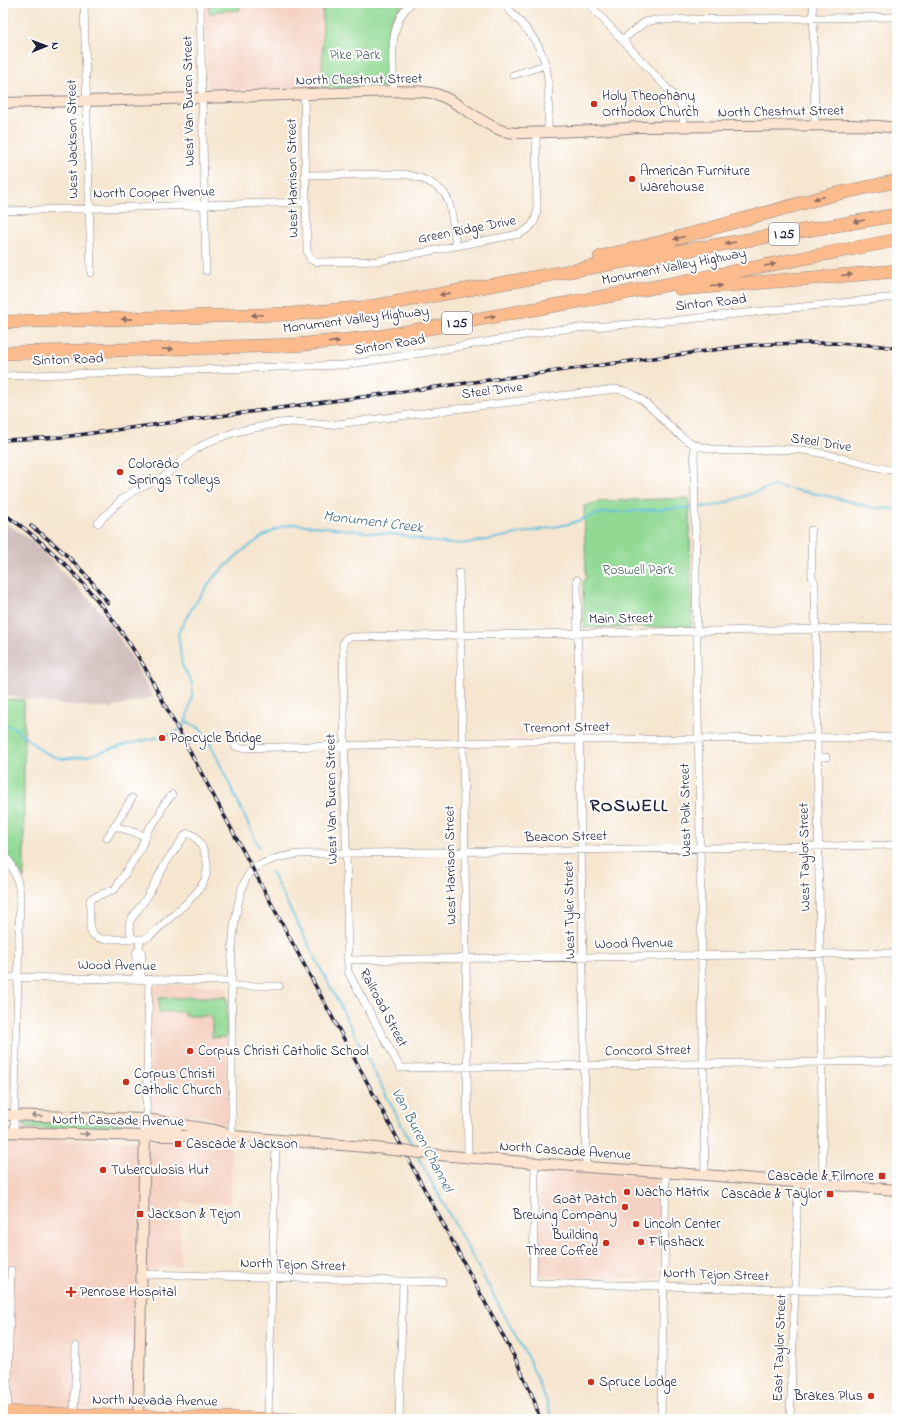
<svg xmlns="http://www.w3.org/2000/svg" width="900" height="1422" font-family="'Indie Flower',sans-serif">
<rect width="100%" height="100%" fill="#fff"/>
<filter id="ink" filterUnits="userSpaceOnUse"><feTurbulence type="fractalNoise" baseFrequency=".025" numOctaves="2"/><feDisplacementMap in="SourceGraphic" scale="8" xChannelSelector="R" yChannelSelector="G"/><feConvolveMatrix kernelMatrix="1 2 1 2 8 2 1 2 1" color-interpolation-filters="sRGB"/></filter>
<filter id="wash" filterUnits="userSpaceOnUse"><feTurbulence type="fractalNoise" baseFrequency=".012" numOctaves="4" result="noise"/><feDisplacementMap in="SourceGraphic" scale="16" xChannelSelector="R" yChannelSelector="G"/><feGaussianBlur stdDeviation="0.9" result="paint"/><feColorMatrix in="noise" values="0 0 0 0 0 0 0 0 0 0 0 0 0 0 0 0 0 1.4 0 .05"/><feComposite in="paint" operator="in"/></filter>
<g filter="url(#wash)">
<rect width="100%" height="100%" fill="#f6e6d0"/>
<!-- built -->
<path fill="#f5d2c2" d="M205,3H323L322,88L209,91L207,86Z
M158,985L223,986L227,990L229,1121L228,1125L225,1127L221,1128L216,1125L208,1116L171,1114L167,1116L158,1117L151,1113L150,1108L152,988L154,986Z
M3,1138L193,1142L231,1144V1203L181,1202L180,1266H163L155,1270H139L134,1405L129,1411H123L120,1409L3,1406Z
M543,1170L659,1178L661,1180L659,1276L656,1279L538,1276L541,1172Z"/>
<!-- industrial -->
<path fill="#d1bfbd" d="M3,521L35,543L104,615L132,658L153,697L110,708L58,704L3,695Z"/>
<!-- green -->
<path fill="#92d994" stroke="#5a7e68" d="M209,3H239L240,10L217,11V13H209Z
M323,3H403L394,15L389,29L388,85L383,87L322,88Z
M689,498L692,626L691,627L584,628L583,582L586,578L584,506L602,501Z
M3,699L24,700V879L3,847Z
M186,997H227V1037L212,1038V1016H185V1012H159V998H185Z
M27,1119L133,1124L135,1129L134,1131L25,1128L24,1123Z"/>
<g fill="none" stroke-linecap="round" stroke-linejoin="round">
<!-- stream -->
<path stroke="#5fc1de" stroke-width="2" d="M186,721L201,729L209,741L259,847
M3,724L14,728L41,750L54,757L63,759L87,756L124,745L172,734L182,728L186,721L192,697V683L182,665L178,633L192,608L213,578L240,553L263,536L281,527L294,524L342,529L366,532L400,535L429,541L450,544L470,543L569,524L601,513L715,506L774,486L828,496L874,508L897,509
M271,872L414,1149
M418,1157L529,1360L546,1400L552,1419"/>
</g>
</g>
<g filter="url(#ink)">
<g fill="none" stroke-linecap="round" stroke-linejoin="round">
<defs>
<path id="minor" d="M84,3L91,273
M200,3L206,271
M503,3C516,18 533,33 541,52C552,76 548,106 548,132
M588,3L677,99L682,108L684,127
M813,3L815,125
M622,40L645,22L656,20L897,17
M513,75L546,65
M394,91C393,61 387,25 411,3
M304,94L307,251L311,260L316,262L378,261L519,234C530,229 536,223 537,211L536,132
M306,175L401,174C416,175 442,184 448,200C453,214 454,231 456,246
M3,211L306,202
M3,376L344,365L422,353L554,330L680,320L897,297
M694,445L705,1175
M98,523L122,499L134,491L163,477L196,449L208,442L235,432L278,423L295,422L329,425L615,389C646,392 661,423 685,439C689,441 692,444 696,445C729,457 767,447 802,450C834,453 865,467 897,471
M811,530L812,577L815,584L823,1185
M459,573L465,851L468,1158
M577,580L586,1167
M897,628L350,637L346,638L343,643L348,972L400,1068L897,1061
M235,746L241,748L581,740L897,737
M817,757H826
M115,826L145,836
M107,838L132,798
M3,852C13,865 18,878 20,894L14,1132
M132,939L129,924L132,918L147,897L167,861L186,834C193,832 197,838 200,843C217,873 202,889 180,909C170,918 160,927 150,936L144,939H102C95,937 92,935 90,928V900L92,898L115,889L140,850L148,830L159,816L164,804L172,795
M140,939L139,949L142,954L141,979
M347,960L897,953
M3,977L231,981
M136,979V953L139,949
M231,986H279
M146,1119L149,979
M232,1136C232,1103 232,1069 232,1036C232,990 228,941 240,896C242,889 244,880 249,874C261,860 282,856 299,854L897,845
M535,1163L533,1283L656,1286L897,1293
M143,1274L442,1282
M74,1418L76,1346
M7,1419L11,1270
M268,1419L276,1141
M399,1419L403,1281
M661,1419L666,1172
M790,1419L797,1235V1182"/>
<path id="tertiary" d="M145,1136L146,1119"/>
<path id="secondary" d="M3,103L203,98L394,91C408,92 425,90 439,95C461,103 481,124 503,131C517,135 535,132 549,132C578,131 608,130 637,127L850,125L878,126L897,128
M3,1115L146,1119L214,1130L227,1134
M3,1132L145,1136H232L366,1147
M147,1135C155,1127 167,1129 177,1128
M439,1155L586,1167L705,1175L897,1190
M138,1419L145,1136"/>
<path id="primary" d="M3,1411L74,1414L306,1419"/>
<path id="motorway" d="M600,257L666,241L831,195L897,181
M680,289L897,271
M3,322L292,314L370,307L670,253L897,215
M3,353L295,345L378,337L619,294L897,240"/>
</defs>
<!-- minor casing -->
<use href="#minor" stroke="#8c8486" stroke-width="8"/>
<!-- tertiary casing -->
<use href="#tertiary" stroke="#8c8486" stroke-width="10"/>
<!-- secondary casing -->
<use href="#secondary" stroke="#8c8486" stroke-width="12"/>
<!-- primary casing -->
<use href="#primary" stroke="#8c8486" stroke-width="12"/>
<!-- motorway casing -->
<use href="#motorway" stroke="#8c8486" stroke-width="14"/>
<!-- minor -->
<use href="#minor" stroke="#fff" stroke-width="7"/>
<!-- tertiary -->
<use href="#tertiary" stroke="#fff" stroke-width="9"/>
<!-- secondary -->
<use href="#secondary" stroke="#fde4d1" stroke-width="10"/>
<!-- primary -->
<use href="#primary" stroke="#fbbb8d" stroke-width="11"/>
<!-- motorway -->
<use href="#motorway" stroke="#fbbb8d" stroke-width="13"/>
<defs>
<path id="rail" d="M3,440L63,437L751,345C800,342 848,341 897,348
M3,513C63,554 106,605 144,666L516,1360L534,1400L540,1419
M31,526C60,547 87,573 108,603"/>
</defs>
<!-- rail casing -->
<use href="#rail" stroke="#22223b" stroke-width="3.5"/>
<!-- rail -->
<use href="#rail" stroke="#fff" stroke-width="2" stroke-dasharray="6" stroke-linecap="butt"/>
<defs>
<path id="secondary-bridge" d="M366,1147L439,1155"/>
</defs>
<!-- secondary-bridge casing -->
<use href="#secondary-bridge" stroke="#8c8486" stroke-width="12" stroke-linecap="butt"/>
<!-- secondary-bridge -->
<use href="#secondary-bridge" stroke="#fde4d1" stroke-width="10"/>
</g>
<!-- one-way arrows -->
<defs><path id="oneway-solid" d="M-6-.8H1V-3.2L6.5 0L1 3.2V.8H-6Z"/></defs>
<g fill="#8e6e64">
<use href="#oneway-solid" transform="translate(819 198) rotate(166)"/>
<use href="#oneway-solid" transform="translate(859 221) rotate(170)"/>
<use href="#oneway-solid" transform="translate(679 238) rotate(164)"/>
<use href="#oneway-solid" transform="translate(730 243) rotate(171)"/>
<use href="#oneway-solid" transform="translate(770 265) rotate(-11)"/>
<use href="#oneway-solid" transform="translate(847 275) rotate(-5)"/>
<use href="#oneway-solid" transform="translate(717 286) rotate(-5)"/>
<use href="#oneway-solid" transform="translate(445 294) rotate(169)"/>
<use href="#oneway-solid" transform="translate(257 315) rotate(178)"/>
<use href="#oneway-solid" transform="translate(490 317) rotate(-10)"/>
<use href="#oneway-solid" transform="translate(127 319) rotate(179)"/>
<use href="#oneway-solid" transform="translate(334 342) rotate(-6)"/>
<use href="#oneway-solid" transform="translate(168 349) rotate(-1)"/>
</g>
<g fill="#9a8d8e">
<use href="#oneway-solid" transform="translate(37 1116) rotate(-178)"/>
<use href="#oneway-solid" transform="translate(84 1134) rotate(2)"/>
</g>
</g>
<!-- markers -->
<g fill="#c8321e" stroke="#fff" stroke-width="1.5">
<circle cx="594" cy="104" r="4"/>
<circle cx="632" cy="179" r="4"/>
<circle cx="120" cy="472" r="4"/>
<circle cx="162" cy="738" r="4"/>
<circle cx="190" cy="1051" r="4"/>
<circle cx="126" cy="1082" r="4"/>
<rect x="174" y="1140" width="8" height="8" rx="2"/>
<circle cx="103" cy="1170" r="4"/>
<rect x="878" y="1172" width="8" height="8" rx="2"/>
<circle cx="627" cy="1192" r="4"/>
<rect x="826" y="1190" width="8" height="8" rx="2"/>
<circle cx="625" cy="1207" r="4"/>
<rect x="136" y="1210" width="8" height="8" rx="2"/>
<circle cx="636" cy="1224" r="4"/>
<circle cx="641" cy="1242" r="4"/>
<circle cx="606" cy="1243" r="4"/>
<path d="M69 1286h4v4h4v4h-4v4h-4v-4h-4v-4h4z"/>
<circle cx="591" cy="1382" r="4"/>
<circle cx="871" cy="1396" r="4"/>
</g>
<g text-anchor="middle" dominant-baseline="central" stroke-width="4" stroke-linejoin="round" paint-order="stroke">
<!-- shield labels -->
<g fill="#fff" stroke="#646476" stroke-width="1">
<rect x="769" y="223" width="30" height="22" rx="3"/>
<rect x="442" y="312" width="30" height="22" rx="3"/>
</g>
<g font-size="13" font-weight="bold" fill="#22223b">
<text x="784" y="234">I 25</text>
<text x="457" y="323">I 25</text>
</g>
<!-- park labels -->
<g font-size="14" fill="#49625a" stroke="#fff">
<text x="355" y="55">Pike Park</text>
<text x="638" y="570">Roswell Park</text>
</g>
<!-- street labels -->
<g font-size="14" fill="#22223b" stroke="#fff">
<text transform="translate(359 80) rotate(-1)">North Chestnut Street</text>
<text transform="translate(189 101) rotate(-91)">West Van Buren Street</text>
<text transform="translate(781 112) rotate(-1)">North Chestnut Street</text>
<text transform="translate(73 139) rotate(-91)">West Jackson Street</text>
<text transform="translate(293 178) rotate(-91)">West Harrison Street</text>
<text transform="translate(154 193) rotate(-1)">North Cooper Avenue</text>
<text transform="translate(467 230) rotate(-11)">Green Ridge Drive</text>
<text transform="translate(674 267) rotate(-11)">Monument Valley Highway</text>
<text transform="translate(711 303) rotate(-6)">Sinton Road</text>
<text transform="translate(356 320) rotate(-7)">Monument Valley Highway</text>
<text transform="translate(390 345) rotate(-9)">Sinton Road</text>
<text transform="translate(68 360) rotate(-2)">Sinton Road</text>
<text transform="translate(492 391) rotate(-7)">Steel Drive</text>
<text transform="translate(821 443) rotate(9)">Steel Drive</text>
<text transform="translate(621 619) rotate(-1)">Main Street</text>
<text transform="translate(566 728) rotate(-1)">Tremont Street</text>
<text transform="translate(332 799) rotate(-91)">West Van Buren Street</text>
<text transform="translate(686 810) rotate(-91)">West Polk Street</text>
<text transform="translate(566 837) rotate(-1)">Beacon Street</text>
<text transform="translate(805 857) rotate(-91)">West Taylor Street</text>
<text transform="translate(451 865) rotate(-91)">West Harrison Street</text>
<text transform="translate(570 910) rotate(-91)">West Tyler Street</text>
<text transform="translate(634 944) rotate(-1)">Wood Avenue</text>
<text transform="translate(117 966) rotate(1)">Wood Avenue</text>
<text transform="translate(383 1008) rotate(62)">Railroad Street</text>
<text transform="translate(648 1051) rotate(-1)">Concord Street</text>
<text transform="translate(118 1121) rotate(1)">North Cascade Avenue</text>
<text transform="translate(565 1151) rotate(4)">North Cascade Avenue</text>
<text transform="translate(293 1265) rotate(2)">North Tejon Street</text>
<text transform="translate(716 1275) rotate(2)">North Tejon Street</text>
<text transform="translate(780 1348) rotate(-88)">East Taylor Street</text>
<text transform="translate(155 1401) rotate(1)">North Nevada Avenue</text>
</g>
<!-- poi labels -->
<g font-size="14" fill="#22223b" stroke="#fff" text-anchor="start">
<text x="602" y="96">Holy Theophany<tspan x="602" dy="16">Orthodox Church</tspan></text>
<text x="640" y="171">American Furniture<tspan x="640" dy="16">Warehouse</tspan></text>
<text x="128" y="464">Colorado<tspan x="128" dy="16">Springs Trolleys</tspan></text>
<text x="170" y="738">Popcycle Bridge</text>
<text x="198" y="1051">Corpus Christi Catholic School</text>
<text x="134" y="1074">Corpus Christi<tspan x="134" dy="16">Catholic Church</tspan></text>
<text x="186" y="1144">Cascade &amp; Jackson</text>
<text x="111" y="1170">Tuberculosis Hut</text>
<text x="874" y="1176" text-anchor="end">Cascade &amp; Filmore</text>
<text x="635" y="1192">Nacho Matrix</text>
<text x="822" y="1194" text-anchor="end">Cascade &amp; Taylor</text>
<text x="617" y="1199" text-anchor="end">Goat Patch<tspan x="617" dy="16">Brewing Company</tspan></text>
<text x="148" y="1214">Jackson &amp; Tejon</text>
<text x="644" y="1224">Lincoln Center</text>
<text x="598" y="1235" text-anchor="end">Building<tspan x="598" dy="16">Three Coffee</tspan></text>
<text x="649" y="1242">Flipshack</text>
<text x="80" y="1292">Penrose Hospital</text>
<text x="599" y="1382">Spruce Lodge</text>
<text x="863" y="1396" text-anchor="end">Brakes Plus</text>
</g>
<!-- water labels -->
<g font-size="15" font-style="italic" fill="#3a627c" stroke="#fff">
<text transform="translate(373 522) rotate(7)">Monument Creek</text>
<text transform="translate(422 1140) rotate(62)">Van Buren Channel</text>
</g>
<!-- district labels -->
<g font-size="18" font-weight="bold" letter-spacing="1" fill="#22223b" stroke="#fff">
<text x="629" y="807">ROSWELL</text>
</g>
</g>
<!-- margin -->
<rect width="900" height="1422" fill="none" stroke="#fff" stroke-width="16"/>
<!-- north arrow -->
<g transform="translate(46 46) rotate(89)" stroke="#ffffff" stroke-width="3" paint-order="stroke">
<path d="M0-3L7 15L0 10L-7 15Z" fill="#22223b"/>
<text y="-6" font-size="11" font-weight="bold" text-anchor="middle" fill="#22223b">N</text>
</g>
</svg>
